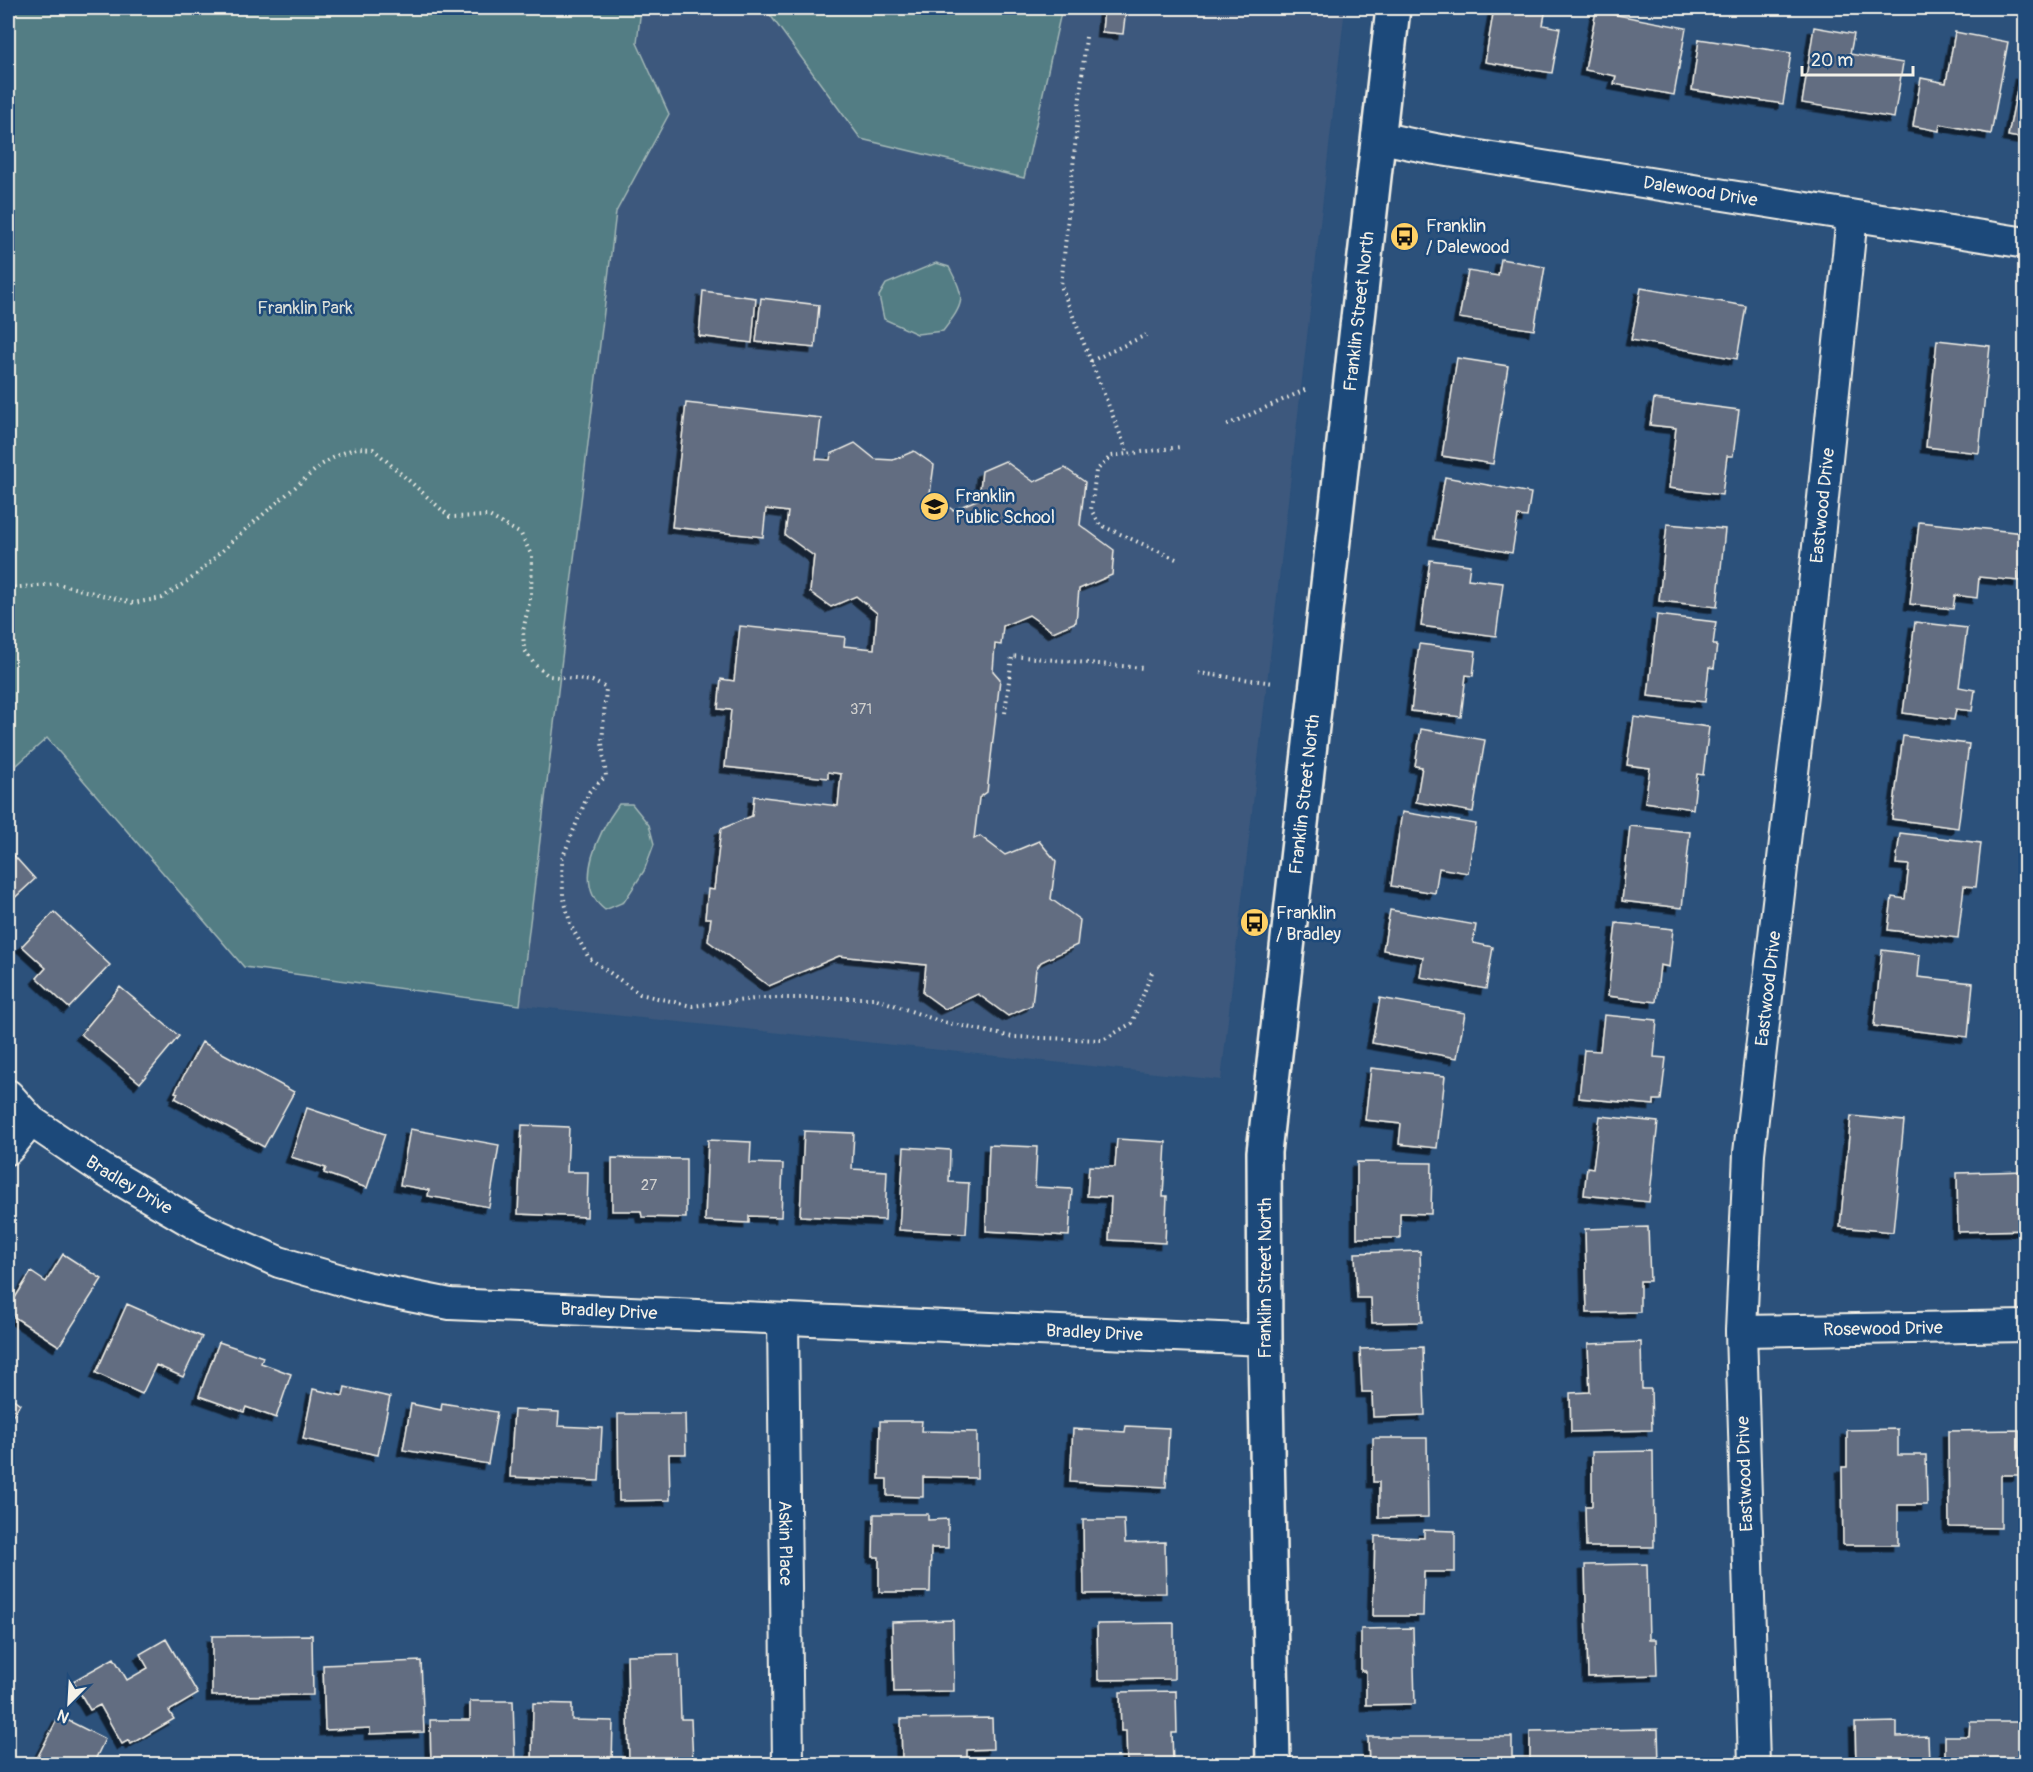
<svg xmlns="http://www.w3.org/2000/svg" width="2033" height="1772" font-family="Pangolin,sans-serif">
<defs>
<filter id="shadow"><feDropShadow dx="-5.5" dy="5.5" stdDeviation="0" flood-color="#0009"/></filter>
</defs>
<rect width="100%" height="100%" fill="#2c517b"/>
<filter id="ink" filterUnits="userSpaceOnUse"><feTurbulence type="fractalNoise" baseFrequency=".0167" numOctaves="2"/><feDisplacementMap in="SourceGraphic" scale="12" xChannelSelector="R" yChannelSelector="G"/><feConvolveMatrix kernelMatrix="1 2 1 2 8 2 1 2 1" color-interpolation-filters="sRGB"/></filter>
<g filter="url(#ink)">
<!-- built -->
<path fill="#3c597d" d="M641,8H1345L1221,1080L520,1005Z"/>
<!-- green -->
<path fill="#527d84" stroke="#a3b7b6" stroke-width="1.5" d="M8,8H641L637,43L669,114L616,212L520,1005L244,967L47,738L8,773Z
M765,8H1062L1024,178L861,139Z
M936,263L949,267C966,299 965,302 943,331L917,334L884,319L879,296L886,284Z
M619,804H632L649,825L654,844L644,871L624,902L605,910C571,884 600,830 619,804Z"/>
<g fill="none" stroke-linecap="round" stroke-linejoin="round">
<!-- stream -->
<path stroke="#89aabb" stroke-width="10" d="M2015,8L2026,10"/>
</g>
<!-- building -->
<path fill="#626d81" stroke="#f4f1e8" stroke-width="1.5" filter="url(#shadow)" d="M1104,8H1126L1123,34L1102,32Z
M1494,8H1546L1543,25L1560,28L1552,73L1485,62Z
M1596,11L1686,28L1674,95L1614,84L1616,76L1585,70Z
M1814,27L1854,34L1850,54L1903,63L1894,118L1802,103Z
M1955,32L2008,42L1991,134L1940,124L1939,131L1913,126L1921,78L1946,83Z
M1699,39L1791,53L1783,104L1692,90Z
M2020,74L2026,75V139L2008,136Z
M1501,259L1545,267L1534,330L1459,318L1468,271L1498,276Z
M1641,288L1746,306L1737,359L1631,340Z
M703,291L756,298L752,343L699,336Z
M761,298L819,305L815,348L756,342Z
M1937,340L1990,346L1979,453L1926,447Z
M1457,358L1508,366L1493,464L1442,456Z
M1654,399L1739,410L1733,456H1727L1722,495L1669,488L1676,428L1650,425Z
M686,403L821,418L816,459L830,460L831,454L855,443L875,459L893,460L914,451L934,465L930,494L953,510L979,499L982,471L1005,461L1034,482L1065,468L1085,482L1080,525L1114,550L1112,575L1079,589L1076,622L1053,632L1029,615L1003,626L1001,645L995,644L993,671L1000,679L987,792L979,798L974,839L980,836L1005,855L1039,841L1056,861L1051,899L1080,920L1077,945L1041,962L1036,969L1032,1005L1008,1016L978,994L945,1009L923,993L926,965L839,956L769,986L708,941L711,918H705L708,889L714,890L721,829L752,816L754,796L838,806L841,774L828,772V778L725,767L731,710L718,709L721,679L734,681L740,626L845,637L844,646L874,649L877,613L856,596L831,607L810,592L814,556L785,535L788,512L766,509L763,537L672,527Z
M1445,477L1531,493L1527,517L1518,516L1512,553L1434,539Z
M1919,522L2024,533L2019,581L1979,577L1977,598L1955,595L1953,609L1910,604Z
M1667,524L1725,529L1717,607L1659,601Z
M1430,560L1470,565L1468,579L1503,583L1496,636L1421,626Z
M1657,615L1716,622L1713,645H1717L1714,668L1709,667L1705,702L1648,696Z
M1915,622L1967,628L1959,687L1975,690L1972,711L1956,709L1954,720L1903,713Z
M1419,644L1476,651L1473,676L1466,675L1461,717L1411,711Z
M1634,717L1709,727L1703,775L1697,774L1693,809L1645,802L1650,768L1627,765Z
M1421,729L1485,740L1473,812L1416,802L1422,767L1415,766Z
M1903,736L1969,744L1958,828L1892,819Z
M1402,812L1476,824L1468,873L1439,868L1435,893L1391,886Z
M1630,826L1690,832L1682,908L1622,901Z
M1900,833L1981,843L1976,887L1964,886L1958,938L1888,930L1892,897L1905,899L1909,865L1896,864Z
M8,849L35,879L8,904Z
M1390,910L1476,925L1473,943L1493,947L1486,989L1420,977L1423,957L1383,950Z
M54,912L110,965L69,1008L37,978L46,968L22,946Z
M1616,923L1673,929L1669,967L1660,965L1656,1002L1608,996Z
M1882,950L1920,955L1918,977L1973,983L1968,1037L1874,1026Z
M120,987L179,1036L140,1083L81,1034Z
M1380,998L1465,1013L1457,1058L1372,1043Z
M1604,1015L1657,1020L1654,1057L1666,1058L1661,1100H1654V1105L1579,1098L1584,1050L1600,1051Z
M202,1042L294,1092L264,1147L175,1098L178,1093L175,1092Z
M1371,1068L1445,1076L1437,1148L1399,1144L1401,1124L1365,1120Z
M307,1108L385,1134L367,1188L324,1173L326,1168L291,1157Z
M1600,1116L1658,1122L1649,1202L1584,1195L1587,1167L1593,1168Z
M1851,1116L1904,1121L1893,1232L1840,1227Z
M522,1125L569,1127L567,1172H588L587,1217L518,1214Z
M410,1129L499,1145L489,1207L428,1196L429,1190L400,1185Z
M804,1131L854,1133L852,1169L887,1171L885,1220L800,1216Z
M1117,1139L1166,1142L1163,1196H1167L1165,1243L1109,1240L1111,1197L1087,1196L1089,1166L1115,1167Z
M708,1140L751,1142L750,1163L783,1164L781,1217L749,1216V1223L705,1221Z
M989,1145L1037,1147L1035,1187L1072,1189L1069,1236L986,1231Z
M904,1147L950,1150L949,1182L969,1183L966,1234L899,1230Z
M612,1158L686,1159V1218L642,1217L641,1211H612Z
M1357,1162L1432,1163L1431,1214L1400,1213V1238H1357Z
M2026,1171V1230L1958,1232L1957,1173Z
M1648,1227L1650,1281H1640V1312L1587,1313L1585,1229Z
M1420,1251L1422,1322L1372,1323L1371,1298H1357L1355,1253Z
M63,1254L102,1279L59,1346L8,1313V1309L31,1272L46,1282Z
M127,1304L202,1337L183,1377L156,1365L142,1394L96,1373Z
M219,1342L263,1357L261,1363L291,1374L276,1418L246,1407L244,1412L199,1396Z
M1641,1342L1642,1389H1651L1652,1430L1571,1432L1570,1393L1590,1392L1588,1344Z
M1423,1347L1425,1415L1373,1417L1372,1392H1362L1360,1349Z
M345,1387L390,1397L378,1455L303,1439L313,1389L343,1396Z
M8,1395L20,1404L8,1423Z
M442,1403L497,1412L488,1464L403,1450L411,1404L441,1410Z
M514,1410L559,1412L558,1426L602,1428L599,1481L510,1477Z
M618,1414H685L686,1454H669L670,1500L619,1501Z
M880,1421H922L921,1431L977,1432V1478L923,1477V1497L887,1496V1479H879Z
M1126,1426L1169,1428L1166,1487L1070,1482L1073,1429L1125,1432Z
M1898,1429V1455H1926L1927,1505H1898V1545H1843L1842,1467H1847V1430Z
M2019,1430V1475H2001V1528L1949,1527L1948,1431Z
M1373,1438H1427L1428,1517L1379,1518V1482H1373Z
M1653,1451L1654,1547H1586L1585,1506H1592V1452Z
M874,1514H928V1520L948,1519V1548H931L930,1592H879V1557H873Z
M1083,1520H1124L1125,1543L1165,1542L1166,1593L1084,1594Z
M1424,1530L1455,1531V1572H1424L1423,1616H1373L1375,1536L1424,1538Z
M1647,1564L1649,1639H1656L1657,1675L1588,1677L1585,1565Z
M953,1620L954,1691L894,1692L892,1622Z
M1174,1623V1679L1098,1680L1097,1624Z
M1413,1628L1415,1704L1366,1705V1671H1361V1629Z
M312,1635L313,1695L212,1696V1636Z
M166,1639L198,1694L169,1711L174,1719L131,1744L129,1740L122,1744L100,1705L90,1710L73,1681L114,1658L127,1680L148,1668L140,1654Z
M679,1654L681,1719H691L693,1764H629L627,1655Z
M421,1661L424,1732L370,1734V1728L325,1730L323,1665Z
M1176,1691L1177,1733H1172L1173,1764H1127L1126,1731H1121L1120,1692Z
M470,1701H513L515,1764H431L430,1720H470Z
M533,1703L572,1704V1720L613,1721L612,1764H532Z
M59,1716L105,1739L93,1764H34Z
M992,1718L993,1749L967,1750V1764H914V1761L902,1762L901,1719Z
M1897,1722V1737L1928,1736L1929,1764H1856L1855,1723Z
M1970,1722H2026V1764H1945V1736H1969Z
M1658,1729L1659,1764H1530V1731Z
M1368,1737H1512V1764H1369Z"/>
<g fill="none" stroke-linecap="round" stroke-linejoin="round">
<defs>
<g id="minor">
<path id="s1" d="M1377,137L1435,149L2026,243"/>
<path id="s2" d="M8,1095L31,1121L105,1171L204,1229L279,1262L365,1287L450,1304L1265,1340"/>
<path d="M8,1149L31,1121"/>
<path id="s3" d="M783,1319L788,1764"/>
<path id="s4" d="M1741,1331L2026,1326"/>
<path id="s5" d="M1754,1764L1741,1331L1749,1153L1809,634L1852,216"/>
</g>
<g id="tertiary">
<path id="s6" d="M1273,1764L1265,1340L1264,1152L1393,8"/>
</g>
</defs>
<!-- minor casing -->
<use href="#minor" stroke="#f4f1e8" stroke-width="34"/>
<!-- tertiary casing -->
<use href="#tertiary" stroke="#f4f1e8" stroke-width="38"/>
<!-- path -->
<path stroke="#f4f1e8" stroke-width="4" stroke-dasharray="1.5 4.5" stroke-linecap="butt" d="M1086,37L1061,286L1128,454
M1091,361L1146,335
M1227,425L1307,389
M1176,559L1100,525L1091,510L1096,471L1111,456L1180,447
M8,588L58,584L133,603L162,598L195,576L239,535L321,465L338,455L356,448L373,449L450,517L489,516L521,534L532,556L531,594L523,631L524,649L535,665L549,676L592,681L606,688L602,743L606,776L589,792L562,859L563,895L571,926L589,958L640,994L692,1006L763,998H874L939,1021L1012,1037L1103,1040L1132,1023L1152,972
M1198,673L1274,683
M1005,713L1012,656L1143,668"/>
<!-- minor -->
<use href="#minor" stroke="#1f4a7a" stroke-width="30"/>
<!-- tertiary -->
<use href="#tertiary" stroke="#1f4a7a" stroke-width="33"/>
</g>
</g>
<!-- icons -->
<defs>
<symbol id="bus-disc" viewBox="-11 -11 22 22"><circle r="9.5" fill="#ffd166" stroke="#1f4a7a"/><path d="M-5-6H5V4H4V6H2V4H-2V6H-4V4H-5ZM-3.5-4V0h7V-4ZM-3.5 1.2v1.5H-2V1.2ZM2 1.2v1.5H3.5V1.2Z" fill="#111"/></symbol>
<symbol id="school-disc" viewBox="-11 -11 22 22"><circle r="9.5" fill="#ffd166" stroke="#1f4a7a"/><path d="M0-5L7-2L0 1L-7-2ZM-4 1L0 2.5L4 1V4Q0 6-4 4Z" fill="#111"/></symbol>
</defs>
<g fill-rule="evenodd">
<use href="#bus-disc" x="1388" y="220" width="33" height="33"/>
<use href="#school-disc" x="918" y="490" width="33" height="33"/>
<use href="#bus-disc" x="1238" y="906" width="33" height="33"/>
</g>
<g text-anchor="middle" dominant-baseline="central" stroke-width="5" stroke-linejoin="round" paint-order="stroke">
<!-- number labels -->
<g font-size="15" fill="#d0d0ce">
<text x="861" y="709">371</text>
<text x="649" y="1185">27</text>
</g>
<!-- street labels -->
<g font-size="18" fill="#f4f1e8" stroke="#1f4a7a">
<text stroke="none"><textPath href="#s1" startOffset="328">Dalewood Drive</textPath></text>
<text stroke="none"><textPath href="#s6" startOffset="1458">Franklin Street North</textPath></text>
<text stroke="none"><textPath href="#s5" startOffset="1263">Eastwood Drive</textPath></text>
<text stroke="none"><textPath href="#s6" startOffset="972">Franklin Street North</textPath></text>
<text stroke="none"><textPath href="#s5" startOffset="777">Eastwood Drive</textPath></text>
<text stroke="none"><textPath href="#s2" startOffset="152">Bradley Drive</textPath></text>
<text transform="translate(1265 1278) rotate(-90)">Franklin Street North</text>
<text stroke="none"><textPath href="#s2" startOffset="656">Bradley Drive</textPath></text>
<text stroke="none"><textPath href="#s4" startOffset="142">Rosewood Drive</textPath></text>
<text stroke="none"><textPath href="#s2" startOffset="1142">Bradley Drive</textPath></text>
<text transform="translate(1745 1474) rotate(-92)">Eastwood Drive</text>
<text stroke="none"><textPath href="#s3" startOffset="224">Askin Place</textPath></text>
</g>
<!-- poi labels -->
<g font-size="18" fill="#f4f1e8" stroke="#1f4a7a" text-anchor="start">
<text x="1426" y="226">Franklin<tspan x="1426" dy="21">/ Dalewood</tspan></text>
<text x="955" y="496">Franklin<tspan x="955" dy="21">Public School</tspan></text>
<text x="1276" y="913">Franklin<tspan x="1276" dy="21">/ Bradley</tspan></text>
</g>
<!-- park labels -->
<g font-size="18" fill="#dce0d9" stroke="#1f4a7a">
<text x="305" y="308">Franklin Park</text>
</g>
</g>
<!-- margin -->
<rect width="2033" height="1772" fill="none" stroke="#1f4a7a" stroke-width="30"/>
<rect x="15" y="15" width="2003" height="1742" fill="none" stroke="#f4f1e8" stroke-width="2" filter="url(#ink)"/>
<!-- north arrow -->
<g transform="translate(69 1703) rotate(204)" stroke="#1f4a7a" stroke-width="4.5" paint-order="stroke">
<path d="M0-4.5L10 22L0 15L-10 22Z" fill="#f4f1e8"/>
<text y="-9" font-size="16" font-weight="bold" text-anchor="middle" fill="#f4f1e8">N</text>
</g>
<!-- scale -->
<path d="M1802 66v9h111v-9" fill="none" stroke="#f4f1e8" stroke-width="3"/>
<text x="1811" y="66" font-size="18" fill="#f4f1e8" stroke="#1f4a7a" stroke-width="4.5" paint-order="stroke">20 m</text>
</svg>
